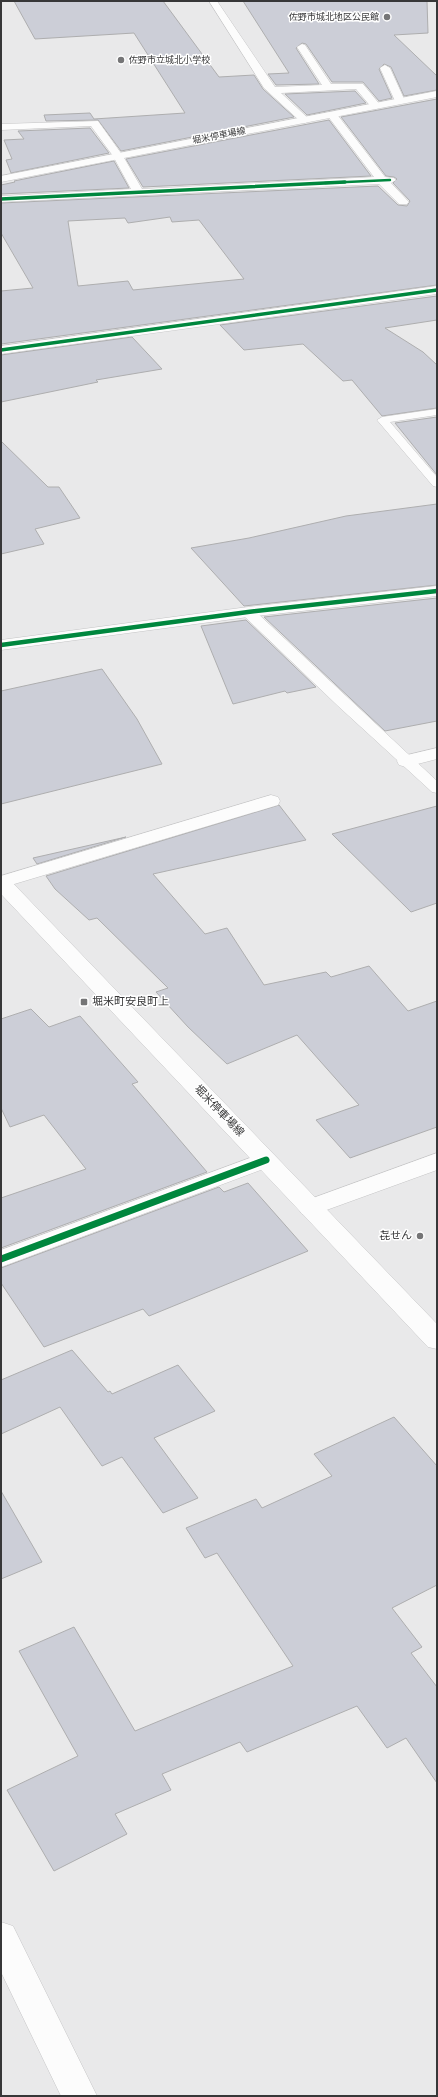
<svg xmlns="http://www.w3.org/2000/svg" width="438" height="2097" font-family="Overpass,'Noto Sans JP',sans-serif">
<rect width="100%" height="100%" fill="#e9e9ea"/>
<!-- building -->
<path fill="#ccced7" stroke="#aeaeaf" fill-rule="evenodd" d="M14,1H163L219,77L254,75L263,89L294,117L121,151L98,120L46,121L44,115L90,113L94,119L185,113L134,33L35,39Z
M243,1H427L428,33L394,35L437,76V90L404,96L391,67L384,64L379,69L392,98L379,101L363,82H332L306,44L302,43L296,48L319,84L276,85L268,74L289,73Z
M355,91L366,103L307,115L285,94Z
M437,99V285L1,344V291L33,288L1,233V203L378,186L398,205L407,206L410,201L393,183L397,179L394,177L386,176L341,117ZM170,217L172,222L199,220L244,279L133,290L128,281L78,286L68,221L125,218L128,223Z
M329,120L371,176L143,187L126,159Z
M90,128L109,153L11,173L6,160L12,159L4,140L24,139L18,131Z
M114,161L129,188L1,194V185L15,182L14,181Z
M437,296V320L385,328L423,352L437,365V408L382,416L352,380L343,381L303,344L244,350L220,325Z
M132,337L162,369L96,380L98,382L1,402V355Z
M437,417V475L395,423Z
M1,441L48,487H59L80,518L35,529L44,544L1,554Z
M437,504V585L244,606L191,548L249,538L346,516Z
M437,598V721L385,731L264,617Z
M246,620L316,687L287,693L285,691L233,704L201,626Z
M102,669L137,719L162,764L1,804V691Z
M279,805L306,840L153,874L205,934L227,928L264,985L326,972L331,977L369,966L408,1011L437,1001V1127L350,1158L316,1120L359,1105L297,1035L227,1064L188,1027L156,992L168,988L97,918L89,920L55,889L46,876Z
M437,806V903L411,912L332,834Z
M126,837L37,864L33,858Z
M31,1009L49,1027L80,1016L138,1082L132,1084L207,1172L1,1248V1198L86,1169L44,1115L10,1127L1,1108V1019Z
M248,1183L308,1251L149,1316L143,1309L44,1347L1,1283V1268L219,1187L224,1192Z
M72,1350L108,1392L110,1391L112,1394L178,1365L215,1411L154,1438L198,1498L163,1513L122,1457L102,1466L60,1407L1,1434V1380Z
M394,1417L437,1466V1585L392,1608L422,1647L411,1653L437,1687V1783L406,1738L387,1748L357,1706L247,1752L240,1742L162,1774L171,1790L115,1814L127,1834L54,1871L7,1790L78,1756L19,1651L74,1627L135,1731L293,1666L217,1553L205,1558L186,1528L256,1499L262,1508L332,1476L314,1454Z
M1,1491L42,1562L1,1579Z"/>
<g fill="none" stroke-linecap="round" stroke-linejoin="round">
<defs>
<path id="service" d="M437,409V415L390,422L437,477V487L433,486L377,420L382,417Z
M248,608L253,609L437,781V793L432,792L338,706L243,615L242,612Z"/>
<path id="minor" d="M209,1H217L275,87L322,85L297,47L302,44L305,45L331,84H363L381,106L376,109L372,108L356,89L281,93L310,120L305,123L301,122L264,88Z
M385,65L390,68L405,101L404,103H396L395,101L380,68Z
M332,112L336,113L385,177L394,178L396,180L391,183L407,200L409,202L407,204H399L379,184L1,202V196L131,189L113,156L91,126L1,130V124L98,121L123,156L142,189L374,177L327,115Z
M437,286V294L1,354V346Z
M437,586V596L248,617L1,650V640L248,607Z
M437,748V759L406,767L399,765L397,761L399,757Z
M271,795L278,797L280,801L278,805L1,888V876Z
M266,1152L274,1155L278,1160L274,1165L1,1267V1250Z
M437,1153V1170L310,1216L302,1214L298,1208L302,1202Z
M1,1922L13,1926L97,2096H61L1,1972Z"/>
<path id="secondary" d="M437,91V97L1,182V176Z
M1,876L8,878L437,1324V1349L428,1347L1,894Z"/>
</defs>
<!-- service casing -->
<use href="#service" stroke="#c5c5c6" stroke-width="1"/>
<!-- minor casing -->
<use href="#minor" stroke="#c5c5c6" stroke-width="1"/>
<!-- secondary casing -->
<use href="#secondary" stroke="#c5c5c6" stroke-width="1"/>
<!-- service -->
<use href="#service" fill="#fcfcfc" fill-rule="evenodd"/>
<!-- minor -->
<use href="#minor" fill="#fcfcfc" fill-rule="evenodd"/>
<!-- secondary -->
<use href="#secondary" fill="#fcfcfc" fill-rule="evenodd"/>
<defs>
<path id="cycleway-far3" d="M325,183L390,180"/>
<path id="cycleway-far2" d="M1,199L345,182
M1,350L437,290"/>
<path id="cycleway-far1" d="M1,645L248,612L437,591"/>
<path id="cycleway" d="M1,1259L266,1160"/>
</defs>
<!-- cycleway-far3 casing -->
<use href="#cycleway-far3" stroke="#fff" stroke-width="3.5"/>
<!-- cycleway-far2 casing -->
<use href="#cycleway-far2" stroke="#fff" stroke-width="5"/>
<!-- cycleway-far1 casing -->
<use href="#cycleway-far1" stroke="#fff" stroke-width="6"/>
<!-- cycleway casing -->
<use href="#cycleway" stroke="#fff" stroke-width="10"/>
<!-- cycleway-far3 -->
<use href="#cycleway-far3" stroke="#00873e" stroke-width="2.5"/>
<!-- cycleway-far2 -->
<use href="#cycleway-far2" stroke="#00873e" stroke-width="3.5"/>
<!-- cycleway-far1 -->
<use href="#cycleway-far1" stroke="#00873e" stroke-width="4.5"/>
<!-- cycleway -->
<use href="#cycleway" stroke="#00873e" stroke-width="7"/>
</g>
<!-- markers -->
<g fill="#757576" stroke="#fff" stroke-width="1.5">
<circle cx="387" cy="17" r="4"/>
<circle cx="121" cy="60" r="4"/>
<rect x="80" y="998" width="8" height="8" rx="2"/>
<circle cx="420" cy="1236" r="4"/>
</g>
<g text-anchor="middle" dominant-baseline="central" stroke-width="3" stroke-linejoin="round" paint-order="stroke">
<!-- far-poi labels -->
<g font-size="9" fill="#373738" stroke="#fff" text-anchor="end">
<text x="379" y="17">佐野市城北地区公民館</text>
<text x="129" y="60" text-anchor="start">佐野市立城北小学校</text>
</g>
<!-- far-street labels -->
<g font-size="9" fill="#373738" stroke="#fff">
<text transform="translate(219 136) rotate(-11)">堀米停車場線</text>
</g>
<!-- poi labels -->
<g font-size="11" fill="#373738" stroke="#fff" text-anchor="start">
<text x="92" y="1002">堀米町安良町上</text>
<text x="412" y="1236" text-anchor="end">㐂せん</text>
</g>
<!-- street labels -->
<g font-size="11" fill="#373738" stroke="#fff">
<text transform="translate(219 1111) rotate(46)">堀米停車場線</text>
</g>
</g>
<!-- border -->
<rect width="438" height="2097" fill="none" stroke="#373738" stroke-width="4"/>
</svg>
